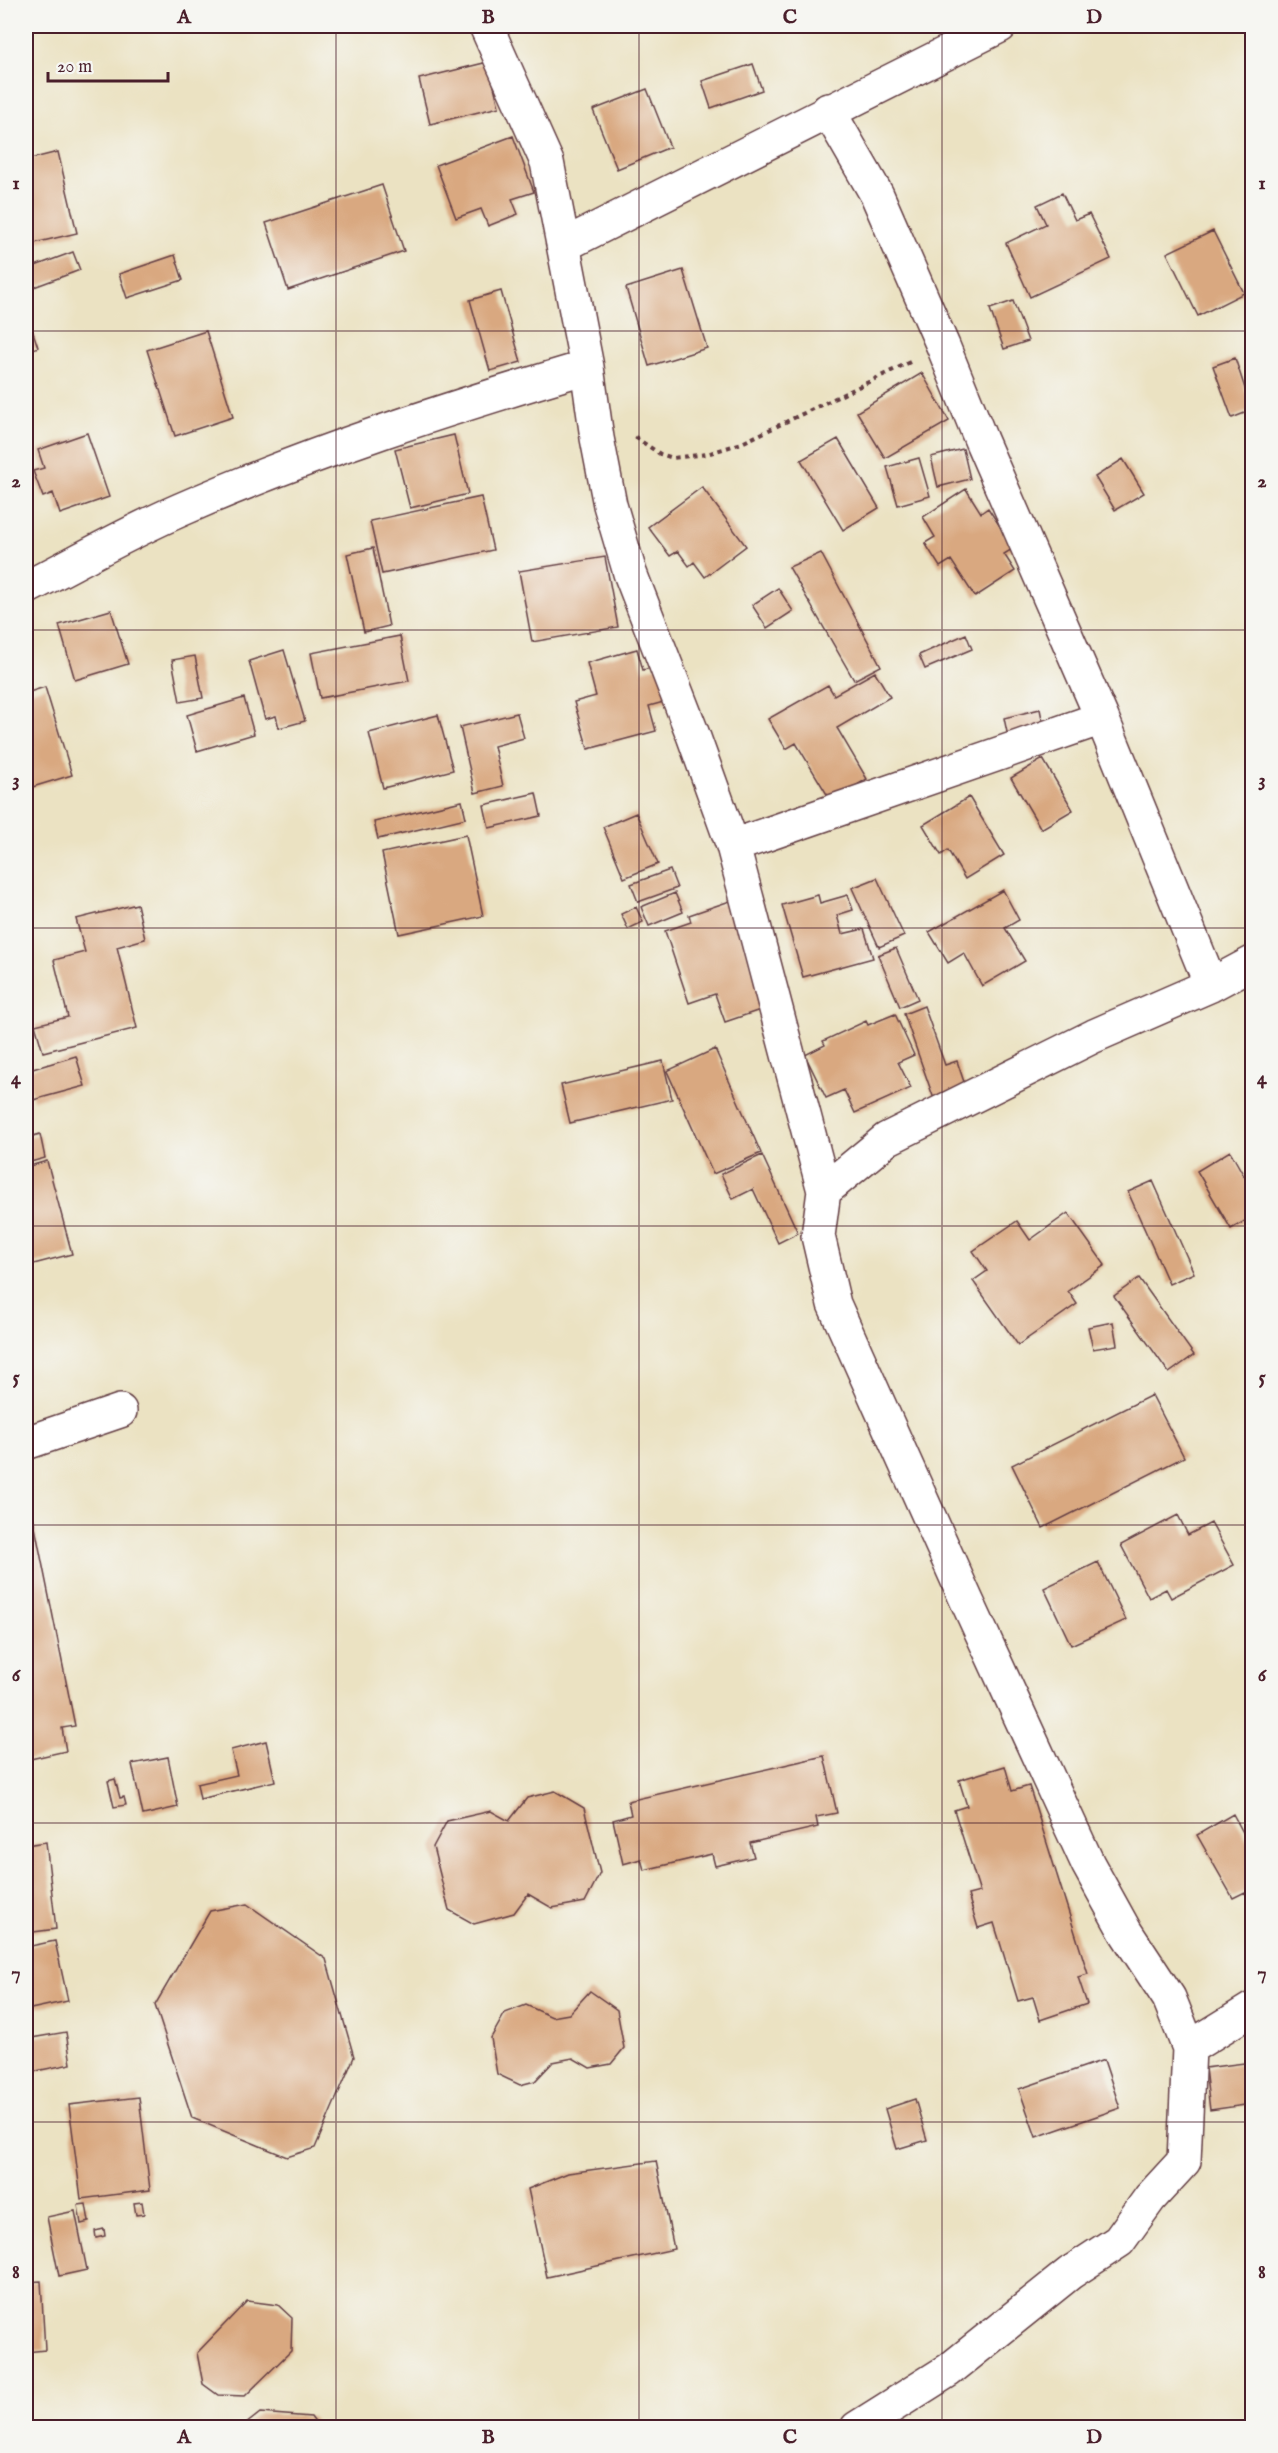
<svg xmlns="http://www.w3.org/2000/svg" width="1278" height="2453" font-family="'IM FELL English',serif">
<rect width="100%" height="100%" fill="#f6f6f2"/>
<filter id="ink" filterUnits="userSpaceOnUse"><feTurbulence type="fractalNoise" baseFrequency=".0167" numOctaves="2"/><feDisplacementMap in="SourceGraphic" scale="12" xChannelSelector="R" yChannelSelector="G"/><feConvolveMatrix kernelMatrix="1 2 1 2 8 2 1 2 1" color-interpolation-filters="sRGB"/></filter>
<filter id="wash" filterUnits="userSpaceOnUse"><feTurbulence type="fractalNoise" baseFrequency=".008" numOctaves="4" result="noise"/><feDisplacementMap in="SourceGraphic" scale="24" xChannelSelector="R" yChannelSelector="G"/><feGaussianBlur stdDeviation="1.35" result="paint"/><feColorMatrix in="noise" values="0 0 0 0 0 0 0 0 0 0 0 0 0 0 0 0 0 1.4 0 .05"/><feComposite in="paint" operator="in"/></filter>
<g filter="url(#wash)">
<rect width="100%" height="100%" fill="#ebe2c2"/>
<g id="blocks">
<!-- building -->
<path fill="#d9a880" d="M222,26H244V27L223,31Z
M488,62L499,107L430,124L419,79Z
M753,64L762,90L711,108L702,81Z
M647,89L670,147L617,169L593,110Z
M513,136L534,192L512,199L518,214L488,226L481,209L456,218L436,165Z
M58,152L77,233L26,245V160Z
M382,185L404,251L288,290L266,223Z
M1062,193L1075,220L1089,214L1111,259L1030,297L1006,243L1046,224L1037,205Z
M1213,231L1244,293L1198,316L1167,253Z
M73,252L80,270L34,287L27,269Z
M175,255L183,280L127,298L119,274Z
M683,270L707,348L649,366L626,288Z
M501,291L521,362L490,371L470,300Z
M1013,301L1028,341L1004,349L990,309Z
M26,312L38,347L26,352Z
M206,331L233,417L175,436L147,350Z
M1252,353V370L1246,356Z
M1235,358L1252,410L1232,418L1213,366Z
M922,373L949,421L885,458L857,412Z
M87,433L109,497L60,514L53,493L43,497L33,471L44,468L38,450Z
M454,435L468,494L410,508L395,449Z
M838,439L879,508L843,530L801,460Z
M963,449L970,479L938,487L931,457Z
M919,458L930,496L898,505L887,467Z
M1123,459L1144,493L1115,510L1095,477Z
M702,487L746,546L705,577L694,562L689,566L678,551L670,556L648,527Z
M966,489L981,513L988,508L1014,548L1004,554L1015,571L975,597L951,560L940,567L925,543L935,537L923,517Z
M481,497L493,550L382,574L370,521Z
M373,548L389,626L364,632L347,554Z
M821,553L881,666L854,680L789,567Z
M605,557L618,627L532,642L519,571Z
M778,588L793,611L767,628L752,605Z
M111,610L128,664L75,680L59,625Z
M966,634L972,649L925,669L919,655Z
M400,636L409,681L320,698L311,653Z
M637,649L643,670L662,665L671,700L649,706L656,731L588,749L574,702L596,696L587,663Z
M284,650L305,721L279,728L276,716L265,719L249,661Z
M195,656L203,698L180,702L172,660Z
M875,672L890,697L837,728L867,779L831,801L796,743L786,749L768,719L828,685L834,695Z
M45,687L72,775L26,789V693Z
M244,698L254,734L197,751L187,715Z
M1040,709L1044,729L1008,737L1004,718Z
M517,713L524,738L494,746L503,786L475,793L460,727Z
M438,715L453,770L383,788L369,733Z
M1043,759L1073,810L1041,829L1011,778Z
M536,793L541,816L489,828L484,805Z
M969,797L1004,855L965,879L948,850L941,855L923,825Z
M462,801L466,818L378,839L374,822Z
M636,813L658,864L624,878L603,827Z
M466,835L483,916L399,934L382,853Z
M670,870L677,888L638,902L631,884Z
M877,878L904,936L879,947L852,888Z
M1003,890L1019,920L1005,928L1025,961L982,986L964,953L948,963L929,932Z
M675,893L683,912L649,926L641,907Z
M818,895L820,903L848,895L853,910L837,915L842,934L864,929L873,958L803,977L782,905Z
M730,901L766,1008L725,1022L715,994L689,1003L665,931L691,922L689,915Z
M137,904L145,939L117,947L137,1028L43,1052L35,1025L68,1017L54,960L85,952L76,919Z
M636,907L643,922L628,929L621,914Z
M896,948L918,999L900,1007L878,955Z
M924,1006L945,1065L957,1061L966,1088L934,1099L904,1014Z
M895,1014L914,1055L898,1062L911,1088L855,1113L844,1090L826,1098L805,1055L825,1045L823,1041L866,1021L868,1025Z
M715,1049L761,1153L713,1174L667,1071Z
M76,1056L85,1086L33,1100L26,1071Z
M663,1061L672,1099L570,1123L561,1085Z
M40,1134L45,1158L27,1163L26,1138Z
M1230,1151L1252,1190V1217L1231,1229L1197,1171Z
M762,1155L798,1233L778,1243L753,1189L733,1199L721,1174Z
M47,1161L72,1254L26,1266V1167Z
M1153,1181L1194,1273L1169,1284L1128,1192Z
M1068,1213L1105,1265L1068,1291L1077,1304L1018,1345L973,1281L987,1271L973,1251L1017,1221L1030,1240Z
M1139,1278L1194,1355L1169,1373L1114,1296Z
M1113,1322L1117,1345L1093,1349L1088,1327Z
M1152,1395L1184,1457L1043,1528L1012,1465Z
M1178,1515L1188,1535L1211,1523L1234,1565L1171,1598L1166,1589L1149,1598L1121,1545Z
M33,1517L75,1726L62,1728L66,1751L26,1760V1519Z
M1098,1562L1126,1620L1071,1645L1044,1588Z
M266,1741L275,1781L200,1799L197,1784L237,1775L231,1750Z
M824,1756L837,1813L816,1817L818,1827L750,1843L754,1857L715,1866L712,1854L644,1870L641,1859L623,1864L613,1820L631,1815L628,1801Z
M168,1757L178,1807L143,1815L132,1764Z
M1005,1766L1012,1791L1029,1786L1088,1974L1078,1977L1087,2004L1040,2020L1033,1997L1018,2001L994,1923L978,1928L968,1895L980,1892L954,1810L967,1806L959,1780Z
M115,1779L120,1798L124,1797L126,1805L114,1807L108,1781Z
M555,1791L584,1808L600,1873L585,1902L552,1908L528,1894L514,1913L474,1924L449,1910L433,1847L447,1821L491,1811L509,1821L527,1798Z
M1233,1814L1252,1849V1906L1245,1892L1233,1898L1197,1835Z
M46,1842L56,1929L26,1933V1845Z
M247,1904L326,1959L354,2057L315,2148L287,2157L192,2118L155,2005L210,1911Z
M55,1941L68,2001L26,2010V1947Z
M590,1991L617,2010L624,2048L611,2064L590,2068L573,2058L553,2062L535,2081L520,2085L497,2074L491,2038L505,2013L526,2005L552,2017L569,2014Z
M66,2032L71,2064L26,2073V2039Z
M1104,2060L1120,2108L1036,2137L1019,2089Z
M1252,2062V2104L1210,2110L1205,2068Z
M139,2097L150,2190L81,2199L69,2105Z
M915,2099L927,2140L897,2149L885,2109Z
M656,2161L674,2249L547,2277L528,2189L568,2173Z
M142,2202L144,2214L136,2215L134,2203Z
M86,2204L89,2222L81,2224L78,2205Z
M75,2211L87,2270L59,2276L47,2217Z
M26,2223L31,2245L26,2247Z
M104,2229L105,2236L96,2238L95,2231Z
M41,2281L45,2350L26,2352V2282Z
M247,2301L278,2305L292,2318L291,2351L245,2396L218,2395L203,2384L197,2353Z
M260,2413L311,2417L319,2428H241Z"/>
</g>
</g>
<g filter="url(#ink)">
<use href="#blocks" fill-opacity="0" stroke="#623c42" stroke-width="1.5"/>
<g fill="none" stroke-linecap="round" stroke-linejoin="round">
<defs>
<path id="street" d="M486,26L547,162L587,367L597,438L610,505L630,573L693,735L733,846L824,1191L818,1236L834,1304L966,1599L1088,1864L1125,1931L1169,1998L1189,2048
M828,110L877,195L943,346L981,440L1102,718L1211,985
M564,245L1000,26
M26,588C77,562 127,533 180,510C312,452 449,408 587,367
M733,846L1102,718
M824,1191L887,1139L1094,1036L1211,985L1252,963
M26,1443L120,1411
M857,2428L949,2370L1070,2273L1119,2241L1150,2198L1184,2161L1189,2048L1252,2009"/>
</defs>
<!-- street casing -->
<use href="#street" stroke="#623c42" stroke-width="36"/>
<!-- path -->
<path stroke="#623c42" stroke-width="4" stroke-dasharray="4.5 4.5" stroke-linecap="butt" d="M635,437L660,454L673,458L707,454L742,443L910,362"/>
<!-- street -->
<use href="#street" stroke="#fff" stroke-width="33"/>
</g>
</g>
<!-- grid -->
<path fill="none" stroke="#4a1f2b" stroke-width="1.5" stroke-opacity="0.55" d="M336,26V2428M639,26V2428M942,26V2428M26,331H1252M26,630H1252M26,928H1252M26,1226H1252M26,1525H1252M26,1823H1252M26,2122H1252"/>
<!-- margin -->
<rect width="1278" height="2453" fill="none" stroke="#f6f6f2" stroke-width="66"/>
<!-- scale -->
<path d="M48 72v9h120v-9" fill="none" stroke="#4a1f2b" stroke-width="3"/>
<text x="57" y="72" font-size="18" fill="#4a1f2b" stroke="#f6f6f2" stroke-width="4.5" paint-order="stroke">20 m</text>
<rect x="33" y="33" width="1212" height="2387" fill="none" stroke="#4a1f2b" stroke-width="2"/>
<g font-size="20" text-anchor="middle" font-weight="bold" fill="#4a1f2b">
<text x="184" y="23">A</text>
<text x="488" y="23">B</text>
<text x="790" y="23">C</text>
<text x="1094" y="23">D</text>
<text x="16" y="189">1</text>
<text x="1262" y="189">1</text>
<text x="16" y="487">2</text>
<text x="1262" y="487">2</text>
<text x="16" y="786">3</text>
<text x="1262" y="786">3</text>
<text x="16" y="1084">4</text>
<text x="1262" y="1084">4</text>
<text x="16" y="1383">5</text>
<text x="1262" y="1383">5</text>
<text x="16" y="1681">6</text>
<text x="1262" y="1681">6</text>
<text x="16" y="1979">7</text>
<text x="1262" y="1979">7</text>
<text x="16" y="2278">8</text>
<text x="1262" y="2278">8</text>
<text x="184" y="2443">A</text>
<text x="488" y="2443">B</text>
<text x="790" y="2443">C</text>
<text x="1094" y="2443">D</text>
</g>
</svg>
